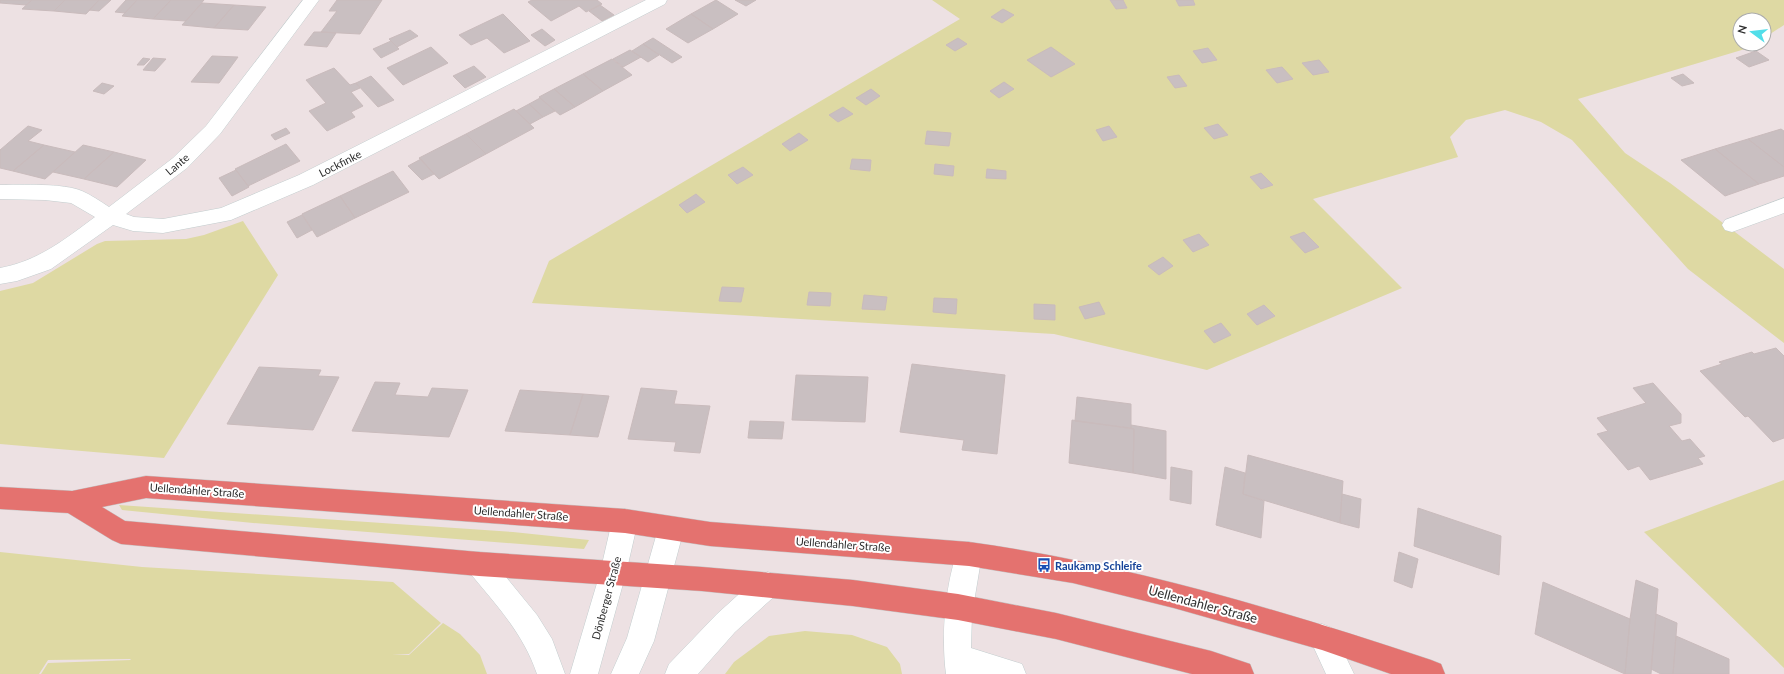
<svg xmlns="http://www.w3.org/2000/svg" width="1784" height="674" font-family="Lato,sans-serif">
<rect width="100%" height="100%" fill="#ede1e3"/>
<!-- green -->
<path fill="#ded9a3" d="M932,0H1784V25L1764,38V20H1740V44H1754L1745,49L1578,99L1625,153L1670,183L1784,269V343L1688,269L1572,140L1541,122L1505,110L1466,120L1450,137L1458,157L1313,199L1402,288L1207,370L1054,334L532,303L549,261L960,19Z
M243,221L278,275L164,458L0,444V291L33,283L97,244L105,241L186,239L204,235Z
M1784,480V668L1644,532Z
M119,505L513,532L589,540L584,549L253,523L122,510Z
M0,552L142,567L393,582L441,623L409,654H392L409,655L443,623L460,634L480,655L487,674H41L48,663L131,660L130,659L48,660L39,674H0Z
M805,631L852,635L887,647L900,664L902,674H725L734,662L769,636Z"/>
<!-- building -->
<path fill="#c9bfc1" stroke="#c9bbbc" d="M0,0H32L26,5L0,3Z
M32,0H65L54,11L22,9Z
M65,0H99L86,14L54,11Z
M99,0H111L99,11L89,10Z
M126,0H137L125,13L115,12Z
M137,0H171L153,19L122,16Z
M171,0H204L186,21L153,19Z
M337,0H382L360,34L321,32L337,11H329Z
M532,0H597L602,4L586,12L579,6L551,21L528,2Z
M716,0L738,14L713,29L691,14Z
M735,0H756L746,6Z
M1110,0H1123L1127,8L1116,9Z
M1176,0H1193L1195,5L1179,6Z
M202,3L234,5L214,28L182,25Z
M234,5L266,7L248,30L214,28Z
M600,5L614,15L602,21L589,11Z
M1003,9L1014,15L1002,23L991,17Z
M503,14L530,41L504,53L487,38L471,45L459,35Z
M691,14L713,29L688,43L666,29Z
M542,29L555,40L545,46L531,35Z
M410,30L418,36L397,47L389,39Z
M314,32H321L336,33L327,47L304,45Z
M653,38L682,57L672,63L643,44Z
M958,38L967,44L955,51L946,45Z
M391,41L399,49L381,58L373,49Z
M643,44L659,55L648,62L632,51Z
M431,47L448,63L403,85L387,68Z
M1051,47L1075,64L1051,77L1027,60Z
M1208,48L1217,60L1202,63L1193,51Z
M630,50L641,57L623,67L613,59Z
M1756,51L1769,60L1749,67L1736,58Z
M212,56L238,57L219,83L191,82Z
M143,58L150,59L144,65H137Z
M153,58L166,59L155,71L143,70Z
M612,59L632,75L603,91L583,74Z
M1319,60L1329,72L1313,75L1302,63Z
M474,66L486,77L465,88L453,76Z
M1282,67L1293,79L1277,83L1266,70Z
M334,68L350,85L356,83L360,88L351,92L363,106L351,112L355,117L327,131L309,111L326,103L306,80Z
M583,74L603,91L575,107L554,89Z
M1683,74L1694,83L1682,86L1671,78Z
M1179,75L1187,86L1175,88L1167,77Z
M371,76L394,100L378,107L356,83Z
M1004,82L1014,89L999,98L990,91Z
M102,83L114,86L104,94L93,91Z
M554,89L575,107L560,115L539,97Z
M871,89L880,96L866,105L856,98Z
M540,98L555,111L543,117L529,104Z
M529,104L543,117L530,124L516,111Z
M843,107L853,114L838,122L829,115Z
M514,109L534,128L486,154L466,134Z
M1218,124L1228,135L1214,139L1204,128Z
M28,126L42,130L28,141L44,145L13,171L0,168V150Z
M1109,126L1117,137L1103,141L1096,130Z
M286,128L290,133L275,140L271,135Z
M1781,129L1784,131V167L1748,139Z
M927,131L951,133L949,146L925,144Z
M799,133L808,140L790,151L782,144Z
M466,134L486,154L439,179L419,158Z
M1748,139L1784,167V176L1759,184L1715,149Z
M286,144L300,161L248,186L236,170L235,169Z
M44,145L75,152L45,179L13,171Z
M83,145L114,152L84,179L53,172Z
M1715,149L1759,184L1725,196L1681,160Z
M114,152L146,160L117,187L84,179Z
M421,159L434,174L422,180L408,166Z
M852,159L871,160L870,171L850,169Z
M935,164L954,166L953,176L934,174Z
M743,167L753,175L737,184L728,175Z
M987,169L1006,171V179L986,178Z
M236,170L249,187L232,196L219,178Z
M393,171L409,192L355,218L340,196Z
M1261,173L1273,185L1261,189L1250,177Z
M696,194L705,202L687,213L679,205Z
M340,196L355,218L317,237L302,214Z
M302,215L312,230L297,238L287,222Z
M1304,232L1319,247L1305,253L1290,237Z
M1199,234L1209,245L1193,252L1183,240Z
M1163,257L1173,266L1159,275L1148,266Z
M722,287L744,288L741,302L719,301Z
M809,292L831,293L830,306L807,305Z
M864,295L887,297L885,310L862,309Z
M934,298L957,299L956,314L933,312Z
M1099,302L1105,314L1085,319L1079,307Z
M1034,304L1055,305V320L1034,319Z
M1264,305L1275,316L1257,325L1247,314Z
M1221,323L1231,335L1214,343L1204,331Z
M1776,348L1784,356V438L1773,442L1748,416L1745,417L1700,371L1722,364L1719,362L1752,352L1754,354Z
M912,364L1005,375L997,454L962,450L964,440L900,432Z
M259,367L321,370L318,376L339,377L313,430L227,424Z
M796,375L868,377L865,422L792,420Z
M375,382L400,383L395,395L428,397L432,388L468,390L449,437L352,431Z
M1653,383L1681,414V423L1669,426L1682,441L1690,439L1705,456L1698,458L1703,464L1650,480L1639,466L1628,470L1597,434L1608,431L1597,418L1646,403L1633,388Z
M641,388L677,391L674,404L710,406L700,453L674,451L676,442L628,439Z
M520,390L583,394L570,435L505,431Z
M583,394L609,396L598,437L570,435Z
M1077,397L1131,404V428L1075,421Z
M1072,420L1134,429L1133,473L1069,463Z
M750,421L784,422L782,439L748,438Z
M1131,425L1166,431V479L1133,473L1134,429L1131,428Z
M1248,455L1343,481L1340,523L1243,494Z
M1171,467L1192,471L1191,504L1170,500Z
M1225,467L1245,473L1243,494L1264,501L1261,538L1216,525Z
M1342,494L1361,499L1359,528L1340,523Z
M1418,508L1501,536L1499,575L1414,546Z
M1399,552L1418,559L1412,588L1394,581Z
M1636,580L1658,589L1651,674H1625L1630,619Z
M1543,582L1630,619L1625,674L1535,634Z
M1656,614L1677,623L1673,674H1661L1651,669Z
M1676,636L1729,659V674H1673Z"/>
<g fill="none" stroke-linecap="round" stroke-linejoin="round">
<defs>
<path id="minor" d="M303,0H319L220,134L187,168L126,214L134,217L163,219L221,208L299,175L646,0H667L665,4L313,185L231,220L163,233L133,231L113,225L51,269L17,281L0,284V268C38,261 64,240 95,217L71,203L45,200L0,199V185C21,185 64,183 82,191C91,195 100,201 109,207L173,158L206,126Z
M1784,198V213L1732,232L1725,230L1722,225L1725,220Z
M625,509L634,513L638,521L626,573L598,674H570L600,573L612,521L616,513Z
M671,517L680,521L684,529L654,641L639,674H611L627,638L658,529L662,521Z
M969,542L978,545L982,554L972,614L971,648L1022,664L1026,674H946C941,637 945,580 960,545Z
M479,552L488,555L537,615L552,639L565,674H537C523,633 497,606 470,573L466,564L470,555Z
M768,572L777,576L781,585L777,594L735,632L698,674H665L669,664L717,614L759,576Z
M1322,624L1332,628L1354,674H1326L1309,637L1312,628Z"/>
<path id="major" d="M146,476L625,509L710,522L969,542C1127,564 1280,610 1431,660L1441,664L1445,674H1391L1322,650L1174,608L1073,583L969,566L710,546L625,533L146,498L102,507L125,521L479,552L702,567L853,580L958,594L1056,613L1211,651L1250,664L1254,674H1192L1056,639L958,620L853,606L702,591L479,576L121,544L112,540L68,513L0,509V487L72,491Z"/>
</defs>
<!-- minor casing -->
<use href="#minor" stroke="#c2cdce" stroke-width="1"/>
<!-- major casing -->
<use href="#major" stroke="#c4c4c4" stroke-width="1"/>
<!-- minor -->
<use href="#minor" fill="#fff" fill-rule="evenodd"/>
<!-- major -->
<use href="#major" fill="#e4726f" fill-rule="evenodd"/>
</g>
<!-- icons -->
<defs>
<symbol id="bus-bare" viewBox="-9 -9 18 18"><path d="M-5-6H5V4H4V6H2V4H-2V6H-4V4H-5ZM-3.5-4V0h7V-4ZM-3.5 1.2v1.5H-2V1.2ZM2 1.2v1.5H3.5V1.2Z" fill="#1a4fb4" stroke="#fff" stroke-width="2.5" paint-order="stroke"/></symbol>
</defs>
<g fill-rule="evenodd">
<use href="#bus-bare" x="1034" y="555" width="20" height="20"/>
</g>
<g text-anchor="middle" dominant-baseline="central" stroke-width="4" stroke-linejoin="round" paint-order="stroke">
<!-- street labels -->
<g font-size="11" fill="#2d2d2d" stroke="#fff">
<text transform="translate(340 163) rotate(-27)">Lockfinke</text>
<text transform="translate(177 164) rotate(-40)">Lante</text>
<text transform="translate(197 490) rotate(4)">Uellendahler Straße</text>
<text transform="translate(521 513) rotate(4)">Uellendahler Straße</text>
<text transform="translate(843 544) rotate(4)">Uellendahler Straße</text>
<text transform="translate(606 598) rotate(-75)">Dönberger Straße</text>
</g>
<!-- transit labels -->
<g font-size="11" font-weight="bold" fill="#164399" stroke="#fff" text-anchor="start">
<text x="1055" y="565">Raukamp Schleife</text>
</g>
<!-- near-street labels -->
<g font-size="13" fill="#2d2d2d" stroke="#fff">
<text transform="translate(1203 604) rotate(15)">Uellendahler Straße</text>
</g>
</g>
<!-- north arrow -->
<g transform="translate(1752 32) rotate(285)"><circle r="19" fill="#ffffff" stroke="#ababab"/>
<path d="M0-3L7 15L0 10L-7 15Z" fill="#52dee9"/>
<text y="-6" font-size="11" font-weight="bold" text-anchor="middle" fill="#2d2d2d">N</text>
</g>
</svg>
